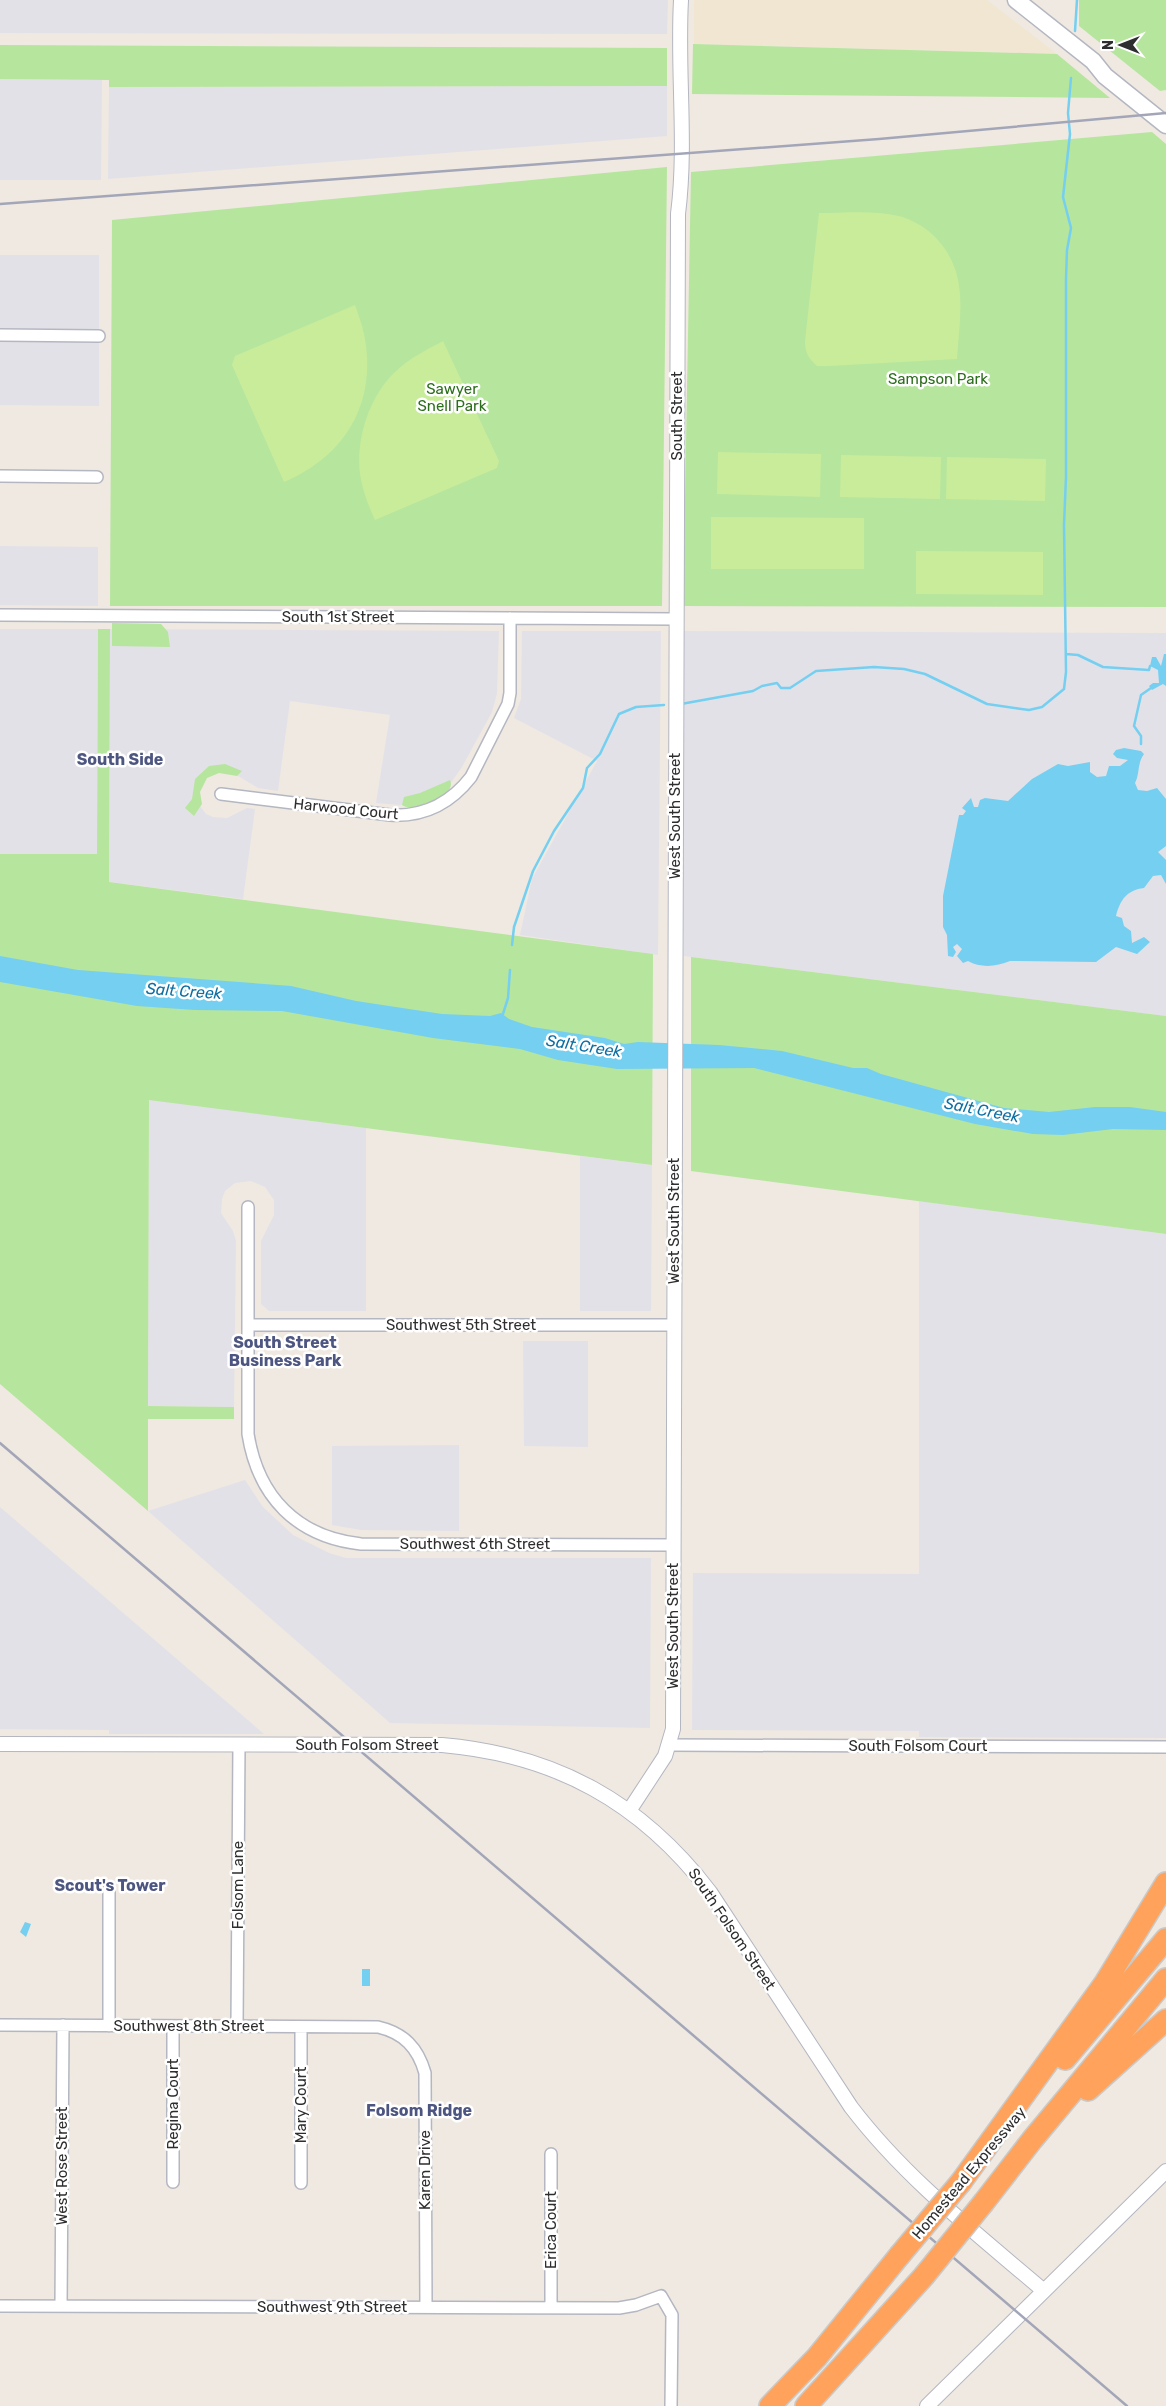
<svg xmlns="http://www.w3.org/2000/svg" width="1166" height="2406" font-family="Rubik,sans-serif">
<rect width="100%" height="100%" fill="#efe9e1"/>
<!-- industrial -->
<path fill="#e3e1e8" d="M0,0H668L667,34L0,33Z
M0,79L102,80L101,180H0Z
M667,86V136L108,179L109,87Z
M0,255H99V406L0,405Z
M0,546L98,547V606L0,605Z
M0,629H98L97,854H0Z
M110,629L499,631L497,693L492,712L462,767L448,787L414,804L400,805L376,803L390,715L290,701L278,791L258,788L233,773L213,770L199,784L198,803L206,814L213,817L227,818L247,808L255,809L243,899L109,882Z
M522,631H661L658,955L520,935L532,879L597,761L514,718L521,699Z
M684,631L1166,633V1016L684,956Z
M149,1099L366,1128V1311H269L261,1304V1241L274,1215V1200L265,1187L251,1181L235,1183L225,1191L222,1199L221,1213L233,1231L236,1241L234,1407L148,1406Z
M580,1156L652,1165L651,1311H580Z
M919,1201L1166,1234V1738L919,1737V1731L692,1730L693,1573L919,1574Z
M523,1341H588V1447L524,1446Z
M459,1445V1531L361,1530L332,1525V1446Z
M245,1480L263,1507L293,1535L329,1553L346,1558H651L650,1728L390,1723L148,1511Z
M0,1507L264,1734H109V1730L0,1729Z"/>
<!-- education -->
<path fill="#f0e6d1" d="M694,0H987L1057,54L694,44Z"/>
<!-- green -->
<path fill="#b6e59e" d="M1079,0H1166V90L1160,91L1079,26Z
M693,44L1057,54L1110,98L692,94Z
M0,45L667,48V86L109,87V80L0,79Z
M1152,132L1166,144V607L683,606L691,172Z
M667,167L662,606H110L112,220Z
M112,623L161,624L168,632L170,647L112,646Z
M98,629H110L109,882L653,954L652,1165L149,1100L148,1406L234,1407V1419H148V1511L0,1384V854H97Z
M225,764L242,771L237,776L219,773L207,778L200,792L202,804L194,816L185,808L192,799L195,779L209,766Z
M450,780C458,796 413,814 402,805L404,797L420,793Z
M691,957L1166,1016V1234L691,1171Z"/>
<!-- pitch -->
<path fill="#c9ec9a" d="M819,213C844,213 874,210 899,216C911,219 923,226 932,234C970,270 960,312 957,359L828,366H817C808,358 805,352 805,341Z
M355,305C358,314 362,324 364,334C378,401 346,456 284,482L232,365L235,356Z
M443,341L499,461L497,468L375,520C369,507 364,494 361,480C354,444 368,398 394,373C408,359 426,350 443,341Z
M718,452L821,454L820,497L717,494Z
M841,455L941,457L940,499L840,497Z
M947,457L1046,459L1045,501L946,499Z
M711,517L864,518V569H711Z
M916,551L1043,552V595L916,594Z"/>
<!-- water -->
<path fill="#75cff0" d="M1164,654H1166V686L1163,684L1152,690L1149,686L1153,683H1159L1158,670L1150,666L1152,657H1156L1161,666Z
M1124,748L1141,751L1144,754C1137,763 1140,774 1135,783L1138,790L1147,791L1157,788L1166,799V846L1158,852L1166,860V884L1161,875L1153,876L1144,888C1127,890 1120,900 1116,916L1122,918L1124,926L1131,931L1132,943L1144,937L1150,942L1137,954L1116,947L1096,962L1010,961C996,967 980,968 968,961L963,963L957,956L962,949L957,944L953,947L956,952L953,957L948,956L947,935L943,927V896L959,815H963L966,811L962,808L971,798L974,807H978L980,800L985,798L1008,801L1032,779L1058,764L1068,766L1090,762V772L1097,777L1106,776L1109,766H1120L1128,760L1117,758L1113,754L1116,750Z
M0,956L78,970L291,986L356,1001L442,1014L490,1016L501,1013L509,1019L532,1027L605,1038L624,1044L638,1042L719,1045L782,1051L853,1068H867L881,1074L1004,1108L1049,1112L1095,1107H1130L1166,1112V1130L1113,1129L1063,1135L1033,1134L975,1124L754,1068L617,1069L558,1060L520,1049L433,1038L282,1011L195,1010L137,1006L0,982Z
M25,1922L31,1924L26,1937L20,1932Z
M362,1969H370V1986H362Z"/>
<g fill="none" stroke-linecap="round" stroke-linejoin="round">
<!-- stream -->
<path stroke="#75cff0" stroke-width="2.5" d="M1075,31L1077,0
M1066,654L1078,655L1103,667L1149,670L1150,666
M681,704L753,691L762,686L777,683L781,688H790L816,671L874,667L904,669L925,674L987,704L1029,710L1042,707L1064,689L1066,672L1064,525L1066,477V279L1067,250L1071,228L1063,197L1070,134L1068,113L1071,78
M1141,744V736L1134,726L1141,695L1151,688
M512,945L514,927L533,871L554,831L583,788L587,768L600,754L619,714L636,707L664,705
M502,1017L508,998L510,970"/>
<defs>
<path id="minor" d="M0,335L99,336
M0,476L97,477
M0,615L675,619
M221,794L390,815C424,817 450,804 471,777L508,704L510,693V618
M248,1207V1434C258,1497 297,1537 361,1544L673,1545
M248,1325H674
M669,1745L1166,1747
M109,1889V2026
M0,2025L378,2027C404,2033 418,2048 425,2073L426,2307
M237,2026L239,1744
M301,2027V2183
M551,2154V2307
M173,2182V2026
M0,2306L619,2308L636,2305L661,2296L672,2315L671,2406
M61,2306L63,2025"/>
<path id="tertiary" d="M0,1744L442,1745C556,1755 641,1802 710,1892L851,2107C905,2178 976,2233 1044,2291
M629,1811L665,1756L673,1729L678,214C687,143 677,71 681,0
M927,2406L1166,2171"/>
<path id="secondary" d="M1016,0L1093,61L1105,76L1166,125"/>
<path id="motorway" d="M1065,2059L1166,1939
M1088,2090L1166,2020
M961,2182L1105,1983L1166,1883
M984,2202L1032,2140L1166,1979
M770,2406L817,2357L899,2256
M806,2406L924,2276"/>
</defs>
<!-- minor casing -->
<use href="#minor" stroke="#b4b7c1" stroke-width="14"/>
<!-- tertiary casing -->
<use href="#tertiary" stroke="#b4b7c1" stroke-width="16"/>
<!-- secondary casing -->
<use href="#secondary" stroke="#b4b7c1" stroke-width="19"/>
<!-- motorway casing -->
<use href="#motorway" stroke="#c9c9c9" stroke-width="24"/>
<!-- minor -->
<use href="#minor" stroke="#fff" stroke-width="11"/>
<!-- tertiary -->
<use href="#tertiary" stroke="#fff" stroke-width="14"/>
<!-- secondary -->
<use href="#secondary" stroke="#fff" stroke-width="16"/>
<!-- motorway -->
<use href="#motorway" stroke="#ffa35c" stroke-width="21"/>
<!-- rail -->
<path stroke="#a3a6b8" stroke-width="2.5" d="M0,204L879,139L1166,113
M0,1443L1127,2406"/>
<defs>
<path id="motorway-bridge" d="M899,2256L961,2182
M924,2276L984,2202"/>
</defs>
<!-- motorway-bridge casing -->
<use href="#motorway-bridge" stroke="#c9c9c9" stroke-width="24" stroke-linecap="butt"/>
<!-- motorway-bridge -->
<use href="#motorway-bridge" stroke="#ffa35c" stroke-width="21"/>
</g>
<g text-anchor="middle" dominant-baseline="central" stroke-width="5" stroke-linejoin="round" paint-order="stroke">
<!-- park labels -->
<g font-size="15" fill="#2c6e1b" stroke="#fff">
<text x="938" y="379">Sampson Park</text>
<text x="452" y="389">Sawyer<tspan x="452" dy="17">Snell Park</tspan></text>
</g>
<!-- street labels -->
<g font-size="15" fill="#2e2e2e" stroke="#fff">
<text transform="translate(677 416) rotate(-90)">South Street</text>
<text x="338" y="617">South 1st Street</text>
<text transform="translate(346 809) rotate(6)">Harwood Court</text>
<text transform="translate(675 816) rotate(-90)">West South Street</text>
<text transform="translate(674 1221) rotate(-90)">West South Street</text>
<text x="461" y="1325">Southwest 5th Street</text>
<text x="475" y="1544">Southwest 6th Street</text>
<text transform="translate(673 1626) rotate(-90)">West South Street</text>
<text x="367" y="1745">South Folsom Street</text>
<text x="918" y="1746">South Folsom Court</text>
<text transform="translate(238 1885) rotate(-90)">Folsom Lane</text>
<text transform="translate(732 1929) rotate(56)">South Folsom Street</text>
<text x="189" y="2026">Southwest 8th Street</text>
<text transform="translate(173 2104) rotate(-90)">Regina Court</text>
<text transform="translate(301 2105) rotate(-90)">Mary Court</text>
<text transform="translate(62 2166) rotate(-90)">West Rose Street</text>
<text transform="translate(425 2170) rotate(-90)">Karen Drive</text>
<text transform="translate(969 2173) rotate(-50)">Homestead Expressway</text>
<text transform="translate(551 2230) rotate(-90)">Erica Court</text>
<text x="332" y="2307">Southwest 9th Street</text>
</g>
<!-- neighbourhood labels -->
<g font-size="16" font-weight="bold" fill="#4d5680" stroke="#fff">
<text x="120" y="759">South Side</text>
<text x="285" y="1342">South Street<tspan x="285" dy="18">Business Park</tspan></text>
<text x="110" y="1885">Scout's Tower</text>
<text x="419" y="2110">Folsom Ridge</text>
</g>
<!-- water labels -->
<g font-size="16" font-style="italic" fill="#0d6fa3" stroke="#fff">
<text transform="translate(184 991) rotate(4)">Salt Creek</text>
<text transform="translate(584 1046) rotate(9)">Salt Creek</text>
<text transform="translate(982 1110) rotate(11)">Salt Creek</text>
</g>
</g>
<!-- north arrow -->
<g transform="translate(1121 45) rotate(270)" stroke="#ffffff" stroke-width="4" paint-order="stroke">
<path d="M0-4L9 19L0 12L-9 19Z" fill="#2e2e2e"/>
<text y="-8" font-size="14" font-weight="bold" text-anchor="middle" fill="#2e2e2e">N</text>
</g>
</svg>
